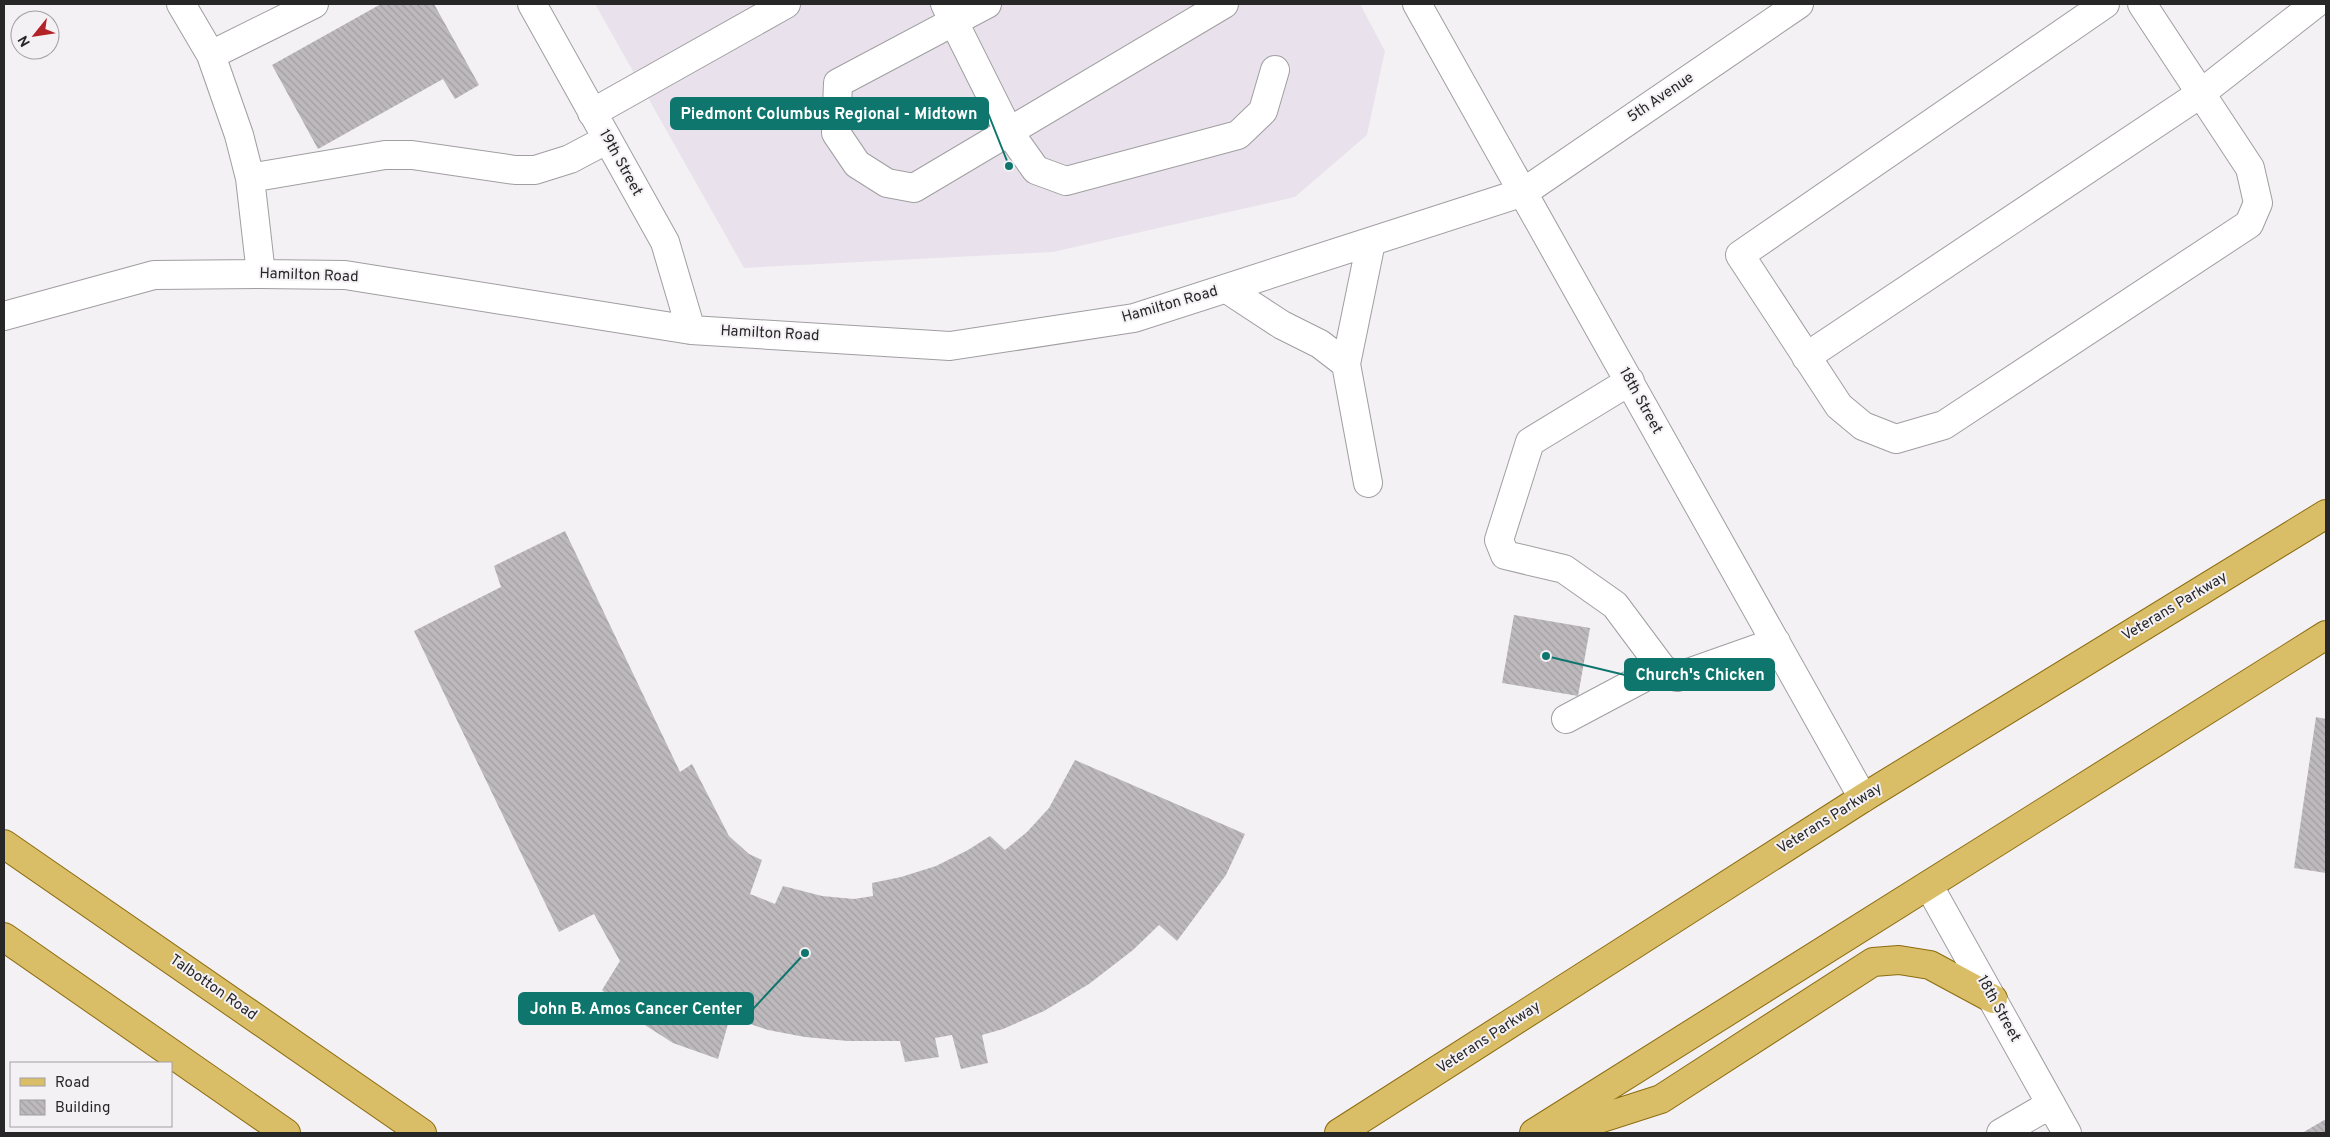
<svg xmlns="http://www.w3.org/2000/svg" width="2330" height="1137" font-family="Overpass,sans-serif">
<defs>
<pattern id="building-back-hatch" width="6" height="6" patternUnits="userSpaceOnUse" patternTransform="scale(1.25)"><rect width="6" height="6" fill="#bdb9bc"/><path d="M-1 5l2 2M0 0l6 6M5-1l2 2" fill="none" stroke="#a29fa2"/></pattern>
</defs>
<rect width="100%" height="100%" fill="#f4f1f5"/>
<!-- built -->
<path fill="#e9e2ec" d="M595,4H1360L1385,51L1367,135L1295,197L1053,252L744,268Z"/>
<!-- building -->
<path fill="url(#building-back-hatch)" d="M381,4H434L479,85L455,99L443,79L318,149L272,65Z
M565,531L680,772L692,764L729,836L749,854L762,860L750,894L775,904L783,886L822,896L854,899L873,896L872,883L901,877L936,866L968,850L990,836L1005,850L1027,832L1049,808L1075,760L1245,834L1226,875L1177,941L1159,925L1133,950L1089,984L1044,1011L1003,1029L982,1035L988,1063L961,1069L952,1035L935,1038L939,1057L905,1062L900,1041H848L805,1037L768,1030L730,1017L718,1059L673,1043L623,1011L602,990L620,961L594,914L559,932L414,631L501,587L494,566Z
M1514,615L1590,628L1578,696L1502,683Z
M2316,717L2326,719V873L2294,868Z
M2326,1119V1133H2302Z"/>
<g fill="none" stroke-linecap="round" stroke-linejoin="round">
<defs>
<path id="minor" d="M181,4L211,55L239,135L250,178L261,274
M532,4L665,242L691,330
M945,4L1009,132L1036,170L1066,181L1238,135L1263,111L1275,70
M987,4L838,83L836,133L857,164L887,183L914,188L1224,4
M1417,4L1863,798
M2105,4L1740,255L1839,406L1863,426L1896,439L1944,425L2249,224L2258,203L2250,168L2142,4
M211,55L314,4
M592,113L786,4
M250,178L385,155H412L515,170H535L570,159L606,140
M1227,289L1282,325L1320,344L1346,364
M4,316L154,275L261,274L345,275L691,330L950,346L1134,318L1524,192L1799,4
M1806,357L2200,94L2315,4
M1630,381L1530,442L1499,540L1505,555L1564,569L1615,605L1662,668L1677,677L1776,642
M1368,483L1346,364L1371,242
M1566,719L1662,668
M1929,886L2067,1133
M2001,1133L2051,1104"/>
<path id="major" d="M4,844L422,1133
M4,937L286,1133
M1339,1133L1863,798L2326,514
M1534,1133L2326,635
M1555,1133L1661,1099L1873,962L1899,960L1930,965L1993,999"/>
</defs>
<!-- minor casing -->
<use href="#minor" stroke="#a09ea1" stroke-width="30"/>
<!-- major casing -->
<use href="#major" stroke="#8c6c0f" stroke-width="30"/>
<!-- minor -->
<use href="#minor" stroke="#fff" stroke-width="28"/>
<!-- major -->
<use href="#major" stroke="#dabd67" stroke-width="28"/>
</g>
<g text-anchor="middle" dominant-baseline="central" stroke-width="4" stroke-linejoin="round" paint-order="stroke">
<!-- street labels -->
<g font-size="15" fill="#282728" stroke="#f4f1f5">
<text transform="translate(1661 98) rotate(-34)">5th Avenue</text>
<text transform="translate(620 163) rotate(61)">19th Street</text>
<text transform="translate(309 276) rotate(2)">Hamilton Road</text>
<text transform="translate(1170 305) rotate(-16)">Hamilton Road</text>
<text transform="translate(770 334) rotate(3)">Hamilton Road</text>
<text transform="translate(1640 401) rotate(61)">18th Street</text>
<text transform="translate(2175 607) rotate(-31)">Veterans Parkway</text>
<text transform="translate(1830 819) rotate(-32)">Veterans Parkway</text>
<text transform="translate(213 988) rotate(35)">Talbotton Road</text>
<text transform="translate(1998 1009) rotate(61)">18th Street</text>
<text transform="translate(1489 1038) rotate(-33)">Veterans Parkway</text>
</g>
</g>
<!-- callouts -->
<path fill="none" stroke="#0f766e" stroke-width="2" d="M1009 166L988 113M1546 656L1625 675M805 953L753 1009"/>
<g fill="#0f766e" stroke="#f4f1f5" stroke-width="2">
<circle cx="1009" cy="166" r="5"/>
<circle cx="1546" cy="656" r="5"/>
<circle cx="805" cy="953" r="5"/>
</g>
<g fill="#0f766e" stroke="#0f766e" stroke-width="2">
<rect x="671" y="98" width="317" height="31" rx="5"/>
<rect x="1625" y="659" width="149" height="31" rx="5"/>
<rect x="519" y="993" width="234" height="31" rx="5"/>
</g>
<g font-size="16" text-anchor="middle" font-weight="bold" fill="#fff">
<text x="829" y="119">Piedmont Columbus Regional - Midtown</text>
<text x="1700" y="680">Church's Chicken</text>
<text x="636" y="1014">John B. Amos Cancer Center</text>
</g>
<!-- border -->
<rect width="2330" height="1137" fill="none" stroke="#282728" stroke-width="10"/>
<!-- legend -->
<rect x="10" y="1062" width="162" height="65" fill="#f4f1f5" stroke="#a2a0a3"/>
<rect x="20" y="1078" width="25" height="8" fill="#dabd67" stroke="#a2a0a3"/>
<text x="55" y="1087" font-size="15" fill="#282728">Road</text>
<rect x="20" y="1100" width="25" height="15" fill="url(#building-back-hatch)" stroke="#a2a0a3"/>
<text x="55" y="1112" font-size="15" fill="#282728">Building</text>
<!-- north arrow -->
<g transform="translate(35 35) rotate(240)"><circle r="24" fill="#f4f1f5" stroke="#a2a0a3"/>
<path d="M0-4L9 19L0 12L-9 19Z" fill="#b32226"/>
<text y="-8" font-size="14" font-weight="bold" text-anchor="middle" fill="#282728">N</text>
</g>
</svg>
